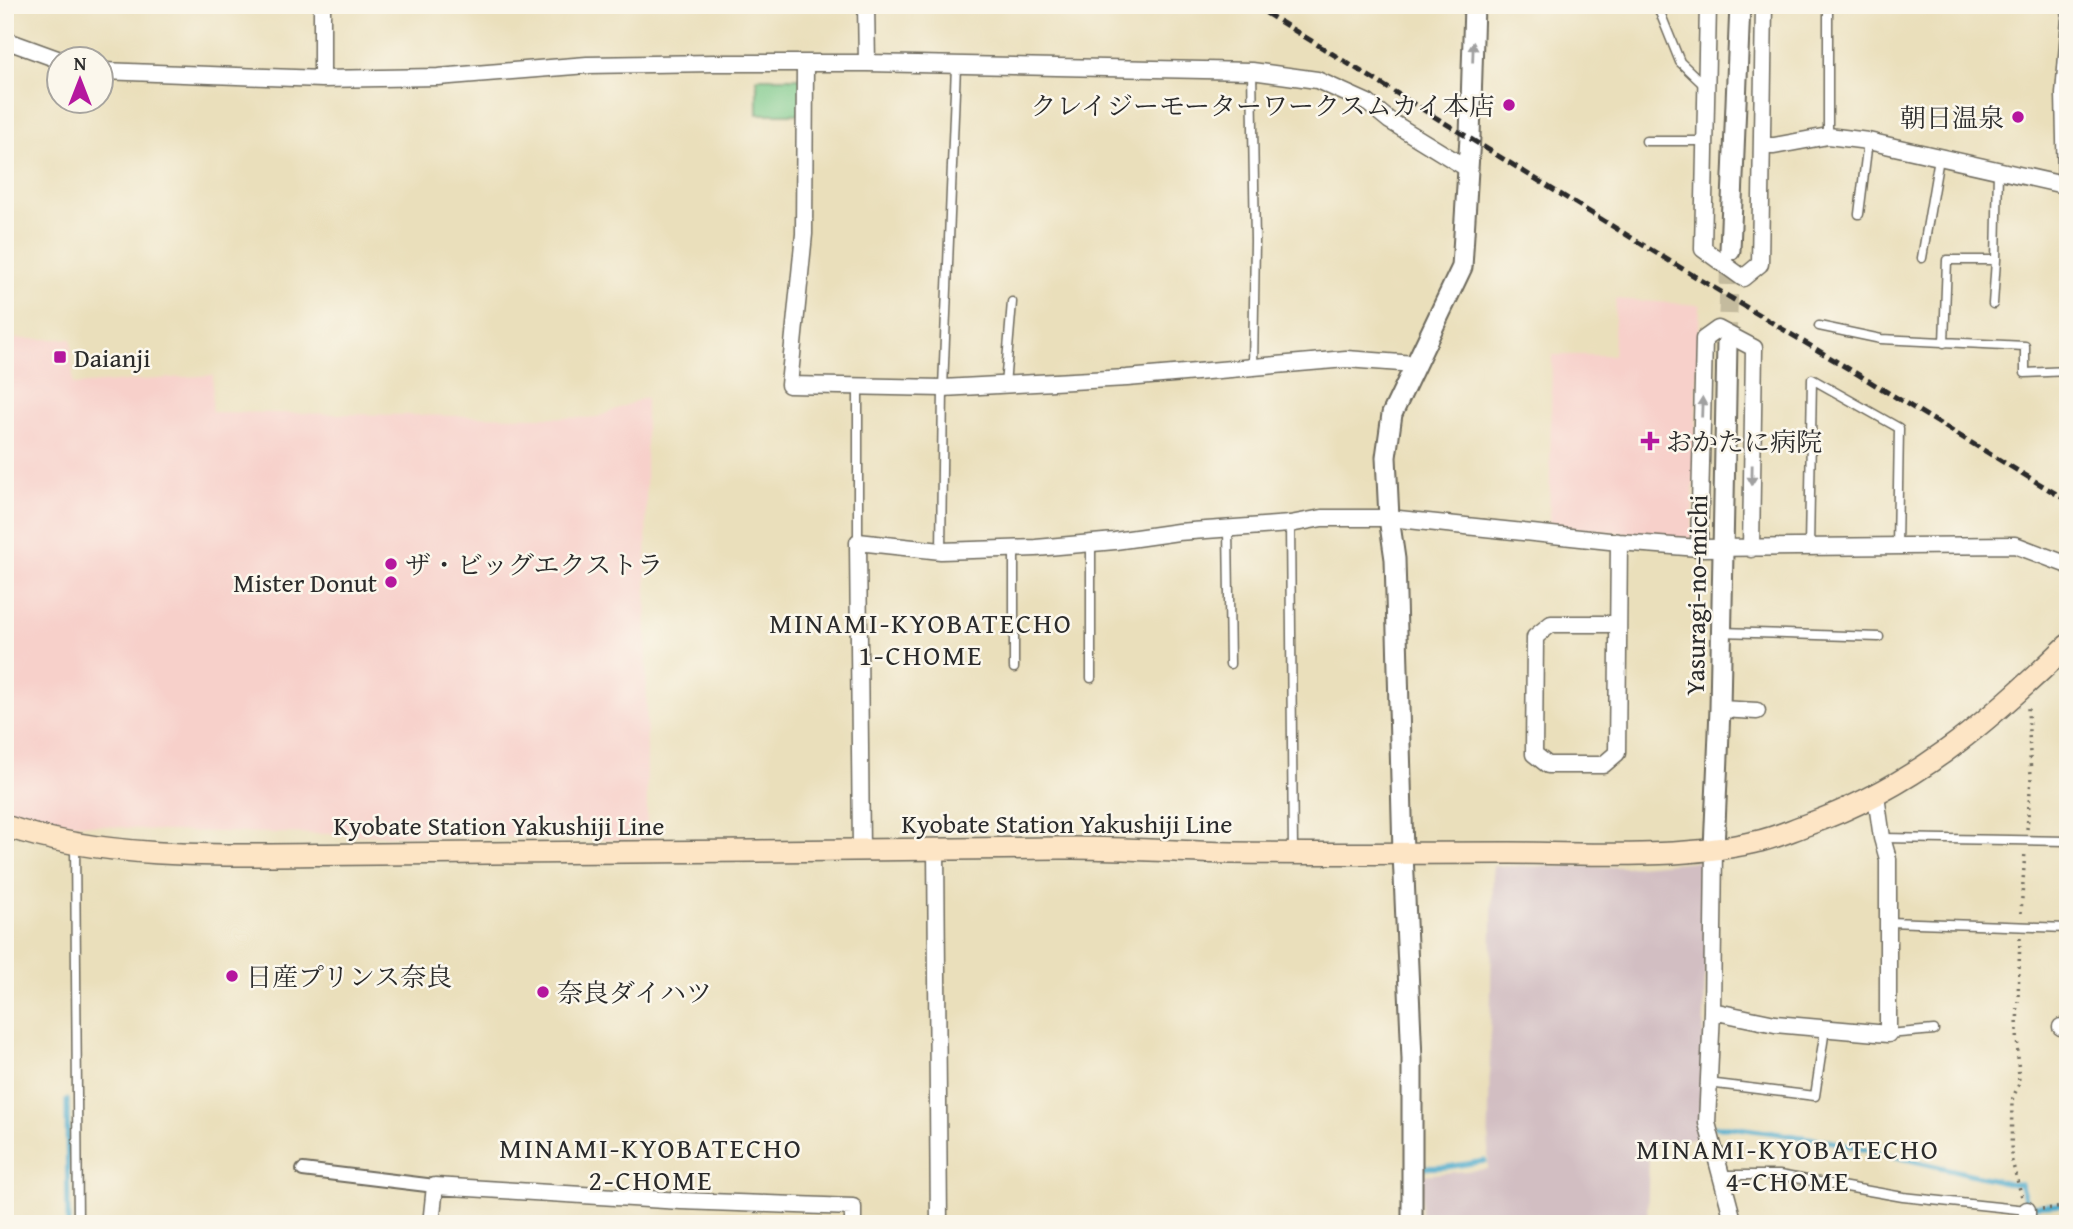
<svg xmlns="http://www.w3.org/2000/svg" width="2073" height="1229" font-family="'Gentium Book Plus','Noto Serif JP',serif">
<rect width="100%" height="100%" fill="#fbf7ec"/>
<filter id="ink" filterUnits="userSpaceOnUse"><feTurbulence type="fractalNoise" baseFrequency=".0143" numOctaves="2"/><feDisplacementMap in="SourceGraphic" scale="14" xChannelSelector="R" yChannelSelector="G"/><feConvolveMatrix kernelMatrix="1 2 1 2 8 2 1 2 1" color-interpolation-filters="sRGB"/></filter>
<filter id="wash" filterUnits="userSpaceOnUse"><feTurbulence type="fractalNoise" baseFrequency=".00686" numOctaves="4" result="noise"/><feDisplacementMap in="SourceGraphic" scale="28" xChannelSelector="R" yChannelSelector="G"/><feGaussianBlur stdDeviation="1.57" result="paint"/><feColorMatrix in="noise" values="0 0 0 0 0 0 0 0 0 0 0 0 0 0 0 0 0 1.4 0 .05"/><feComposite in="paint" operator="in"/></filter>
<g filter="url(#wash)">
<rect width="100%" height="100%" fill="#eadfbb"/>
<!-- built -->
<path fill="#f7d0ca" d="M1616,299L1700,305L1692,540L1549,526L1552,355H1613Z
M5,339H71L73,385L213,375L212,412L595,418L646,397L647,840L163,831L27,819L5,812Z"/>
<!-- industrial -->
<path fill="#d2bec2" d="M1708,860L1701,1136L1649,1147L1647,1224H1421L1422,1175L1488,1169L1493,866L1625,867Z"/>
<!-- green -->
<path fill="#78c787" stroke="#527959" stroke-width="2" d="M757,78H805V114H757Z"/>
<g fill="none" stroke-linecap="round" stroke-linejoin="round">
<!-- stream -->
<path stroke="#4dabcc" stroke-width="5" d="M67,1100L68,1224
M1715,1127H1731L1824,1140L2013,1184H2020L2028,1206L2068,1204
M1418,1168L1447,1167L1485,1161"/>
</g>
</g>
<g filter="url(#ink)">
<g fill="none" stroke-linecap="round" stroke-linejoin="round">
<!-- tertiary-tunnel -->
<path stroke="#c4bb9e" stroke-width="19" stroke-dasharray="19 10" stroke-linecap="butt" d="M1727,343L1730,253"/>
<defs>
<path id="service" d="M1657,5L1680,62L1704,85
M1252,71L1255,241L1253,369
M1828,136V5
M1646,141H1705
M2062,184L2060,94L2067,5
M1859,214L1868,141
M1922,258L1939,158
M1993,304L1996,260
M1819,326L1881,339L2025,346V373L2068,371
M1944,343L1947,260H1996L1998,171
M1005,385L1012,302
M858,386V542
M1290,524L1293,852
M1228,529L1230,664
M1091,543V678
M1809,548L1812,379L1899,428L1897,547
M1014,549V668
M941,551L943,388L956,66
M1721,632L1879,637
M1882,838L2068,841
M75,844L78,1224
M1888,922L2067,928L2068,909
M1888,1034L1934,1030
M1708,1083L1815,1096L1825,1029
M1721,1175H1779L1903,1197L2027,1210"/>
<path id="pedestrian" d="M303,1170L435,1186"/>
<path id="minor" d="M866,5L867,63
M1708,5L1703,249L1743,278L1760,264L1764,5
M5,40L60,60
M805,64L804,234L789,385L943,388L1127,378L1346,359L1415,364
M102,71L322,79L438,77L587,65L715,63H867L1252,71L1317,80L1368,103L1390,121L1468,169
M322,79V5
M1763,146H1774L1828,136L1868,141L2068,186
M1699,548L1704,339L1718,329L1754,348L1751,549
M1617,624H1551L1535,637L1534,754L1548,765H1603L1617,753L1619,542
M1720,709L1757,711
M936,849L939,1224
M1714,849L1712,1011L1707,1123L1734,1224
M861,850L858,542L941,551L1036,548L1115,541L1178,532L1290,524L1322,518H1389L1619,542L1699,548L2015,545L2068,565
M1712,1011L1775,1024L1888,1034V859L1882,838L1876,796
M2061,1027H2068
M431,1224L435,1186L681,1201L853,1207V1224
M2027,1224V1210"/>
<path id="tertiary" d="M1730,250L1740,5
M1714,849L1720,709L1727,343
M1412,1224V1059L1403,853L1395,559L1389,518L1386,457L1392,414L1462,267L1470,137L1474,5"/>
<path id="secondary" d="M5,826C115,864 261,854 377,854C605,854 833,849 1061,848C1118,847 1175,852 1232,853C1325,854 1418,853 1510,853C1591,853 1676,860 1755,842C1772,839 1789,831 1806,825C1913,788 1988,722 2068,645"/>
</defs>
<!-- service casing -->
<use href="#service" stroke="#6e6a5d" stroke-width="11"/>
<!-- pedestrian casing -->
<use href="#pedestrian" stroke="#6e6a5d" stroke-width="16"/>
<!-- minor casing -->
<use href="#minor" stroke="#6e6a5d" stroke-width="19"/>
<!-- tertiary casing -->
<use href="#tertiary" stroke="#6e6a5d" stroke-width="23"/>
<!-- secondary casing -->
<use href="#secondary" stroke="#6e6a5d" stroke-width="24"/>
<!-- path -->
<path stroke="#6e6a5d" stroke-width="3.5" stroke-dasharray="2 5" stroke-linecap="butt" d="M2027,829L2031,778L2028,708
M2021,913L2025,851
M2020,938L2017,1029L2019,1084L2012,1100L2011,1158L2022,1197
M2042,1209L2068,1207"/>
<!-- service -->
<use href="#service" stroke="#fff" stroke-width="8"/>
<!-- pedestrian -->
<use href="#pedestrian" stroke="#fff" stroke-width="12"/>
<!-- minor -->
<use href="#minor" stroke="#fff" stroke-width="16"/>
<!-- tertiary -->
<use href="#tertiary" stroke="#fff" stroke-width="19"/>
<!-- secondary -->
<use href="#secondary" stroke="#fde5c5" stroke-width="21"/>
<!-- rail -->
<path stroke="#2b2b2b" stroke-width="5" stroke-dasharray="10 5" stroke-linecap="butt" d="M1253,5L1648,248L2068,501"/>
</g>
<!-- one-way arrows -->
<defs><path id="oneway-solid" d="M-6-.8H1V-3.2L6.5 0L1 3.2V.8H-6Z" transform="scale(1.75)"/></defs>
<g fill="#a0a0a0">
<use href="#oneway-solid" transform="translate(1473 52) rotate(-88)"/>
<use href="#oneway-solid" transform="translate(1702 407) rotate(-88)"/>
<use href="#oneway-solid" transform="translate(1752 475) rotate(91)"/>
</g>
</g>
<!-- markers -->
<g fill="#b5179e" stroke="#fbf7ec" stroke-width="2.5">
<circle cx="1509" cy="105" r="7"/>
<circle cx="2018" cy="117" r="7"/>
<rect x="53" y="350" width="14" height="14" rx="3.5"/>
<path d="M1646.5 430.5h7v7h7v7h-7v7h-7v-7h-7v-7h7z"/>
<circle cx="391" cy="564" r="7"/>
<circle cx="391" cy="582" r="7"/>
<circle cx="232" cy="976" r="7"/>
<circle cx="543" cy="992" r="7"/>
</g>
<g text-anchor="middle" dominant-baseline="central" stroke-width="5" stroke-linejoin="round" paint-order="stroke">
<!-- poi labels -->
<g font-size="26" fill="#2b2b2b" stroke="#fbf7ec" text-anchor="start">
<text x="1495" y="105" text-anchor="end">クレイジーモーターワークスムカイ本店</text>
<text x="2004" y="117" text-anchor="end">朝日温泉</text>
<text x="74" y="357">Daianji</text>
<text x="1666" y="441">おかたに病院</text>
<text x="405" y="564">ザ・ビッグエクストラ</text>
<text x="377" y="582" text-anchor="end">Mister Donut</text>
<text x="246" y="976">日産プリンス奈良</text>
<text x="557" y="992">奈良ダイハツ</text>
</g>
<!-- street labels -->
<g font-size="26" fill="#2b2b2b" stroke="#fbf7ec">
<text transform="translate(1696 595) rotate(-89)">Yasuragi-no-michi</text>
<text x="1067" y="823">Kyobate Station Yakushiji Line</text>
<text x="499" y="825">Kyobate Station Yakushiji Line</text>
</g>
<!-- neighbourhood labels -->
<g font-size="28" letter-spacing="2" fill="#2b2b2b" stroke="#fbf7ec">
<text x="921" y="622">MINAMI-KYOBATECHO<tspan x="921" dy="32">1-CHOME</tspan></text>
<text x="651" y="1147">MINAMI-KYOBATECHO<tspan x="651" dy="32">2-CHOME</tspan></text>
<text x="1788" y="1148">MINAMI-KYOBATECHO<tspan x="1788" dy="32">4-CHOME</tspan></text>
</g>
</g>
<!-- margin -->
<rect width="2073" height="1229" fill="none" stroke="#fbf7ec" stroke-width="28"/>
<!-- north arrow -->
<g transform="translate(80 80)"><circle r="33" fill="#fbf7ec" stroke="#a8a59f" stroke-width="2"/>
<path d="M0-5L12 26L0 18L-12 26Z" fill="#b5179e"/>
<text y="-10" font-size="19" font-weight="bold" text-anchor="middle" fill="#2b2b2b">N</text>
</g>
</svg>
